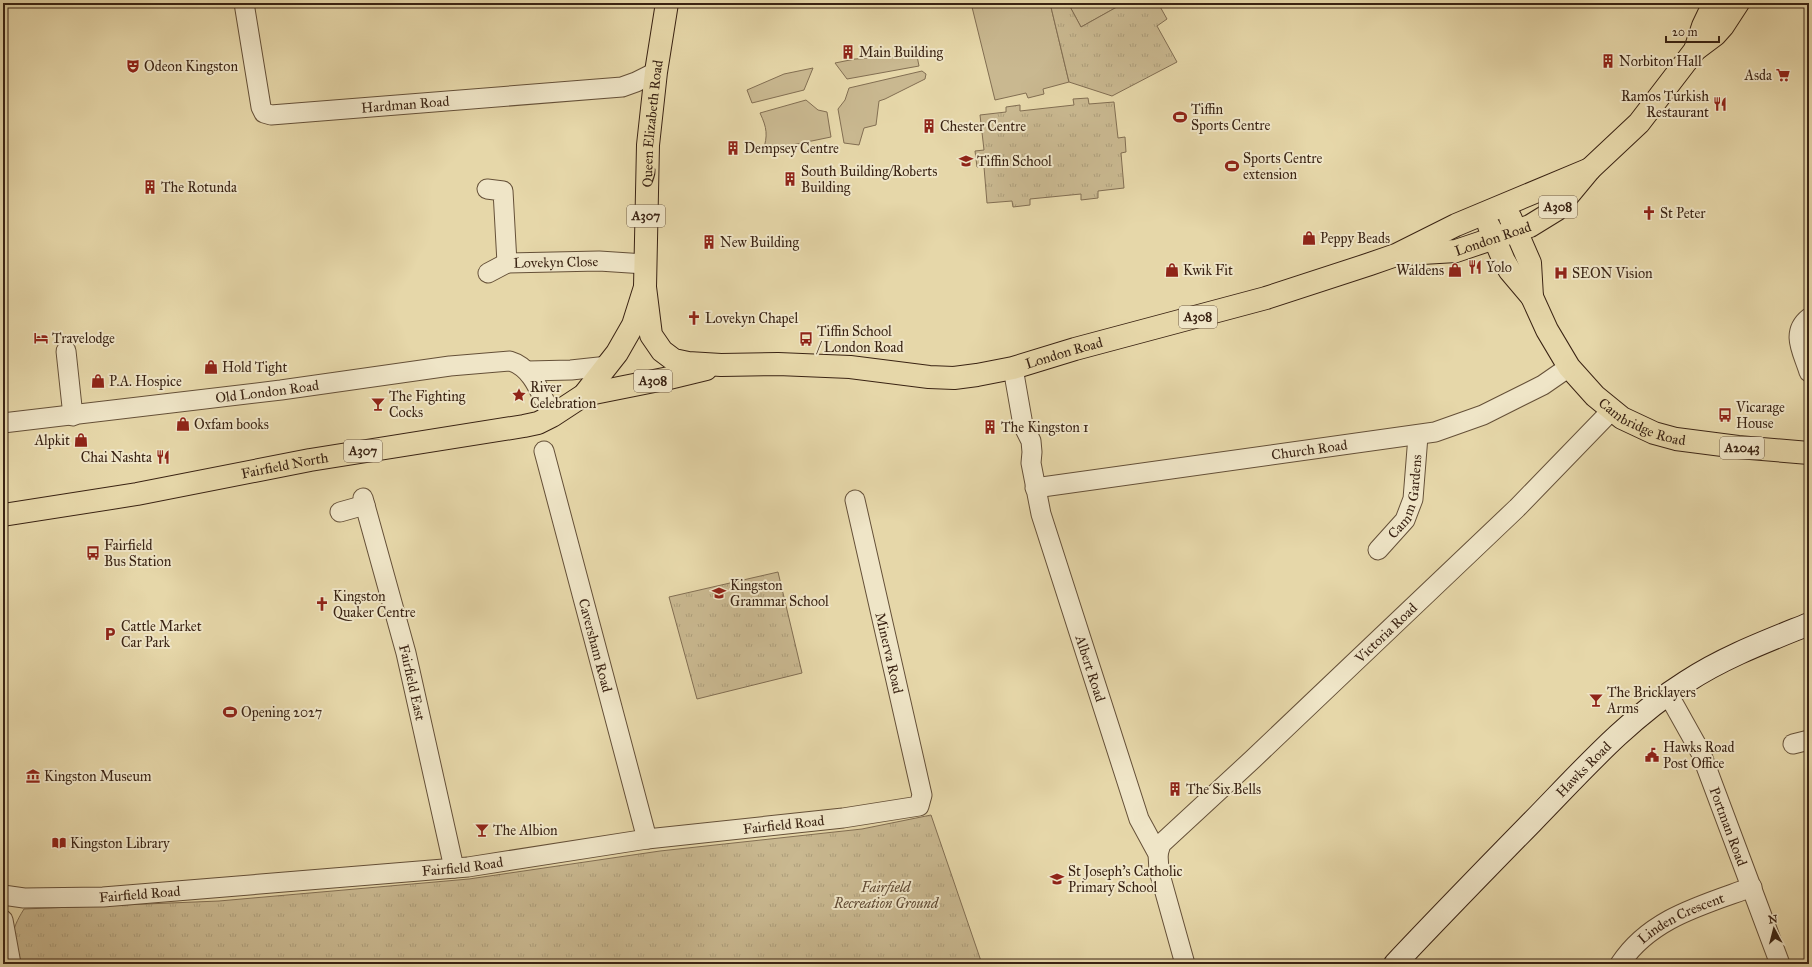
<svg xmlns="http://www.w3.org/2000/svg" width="1812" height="967" font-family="'IM FELL Great Primer',serif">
<defs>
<pattern id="park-tufts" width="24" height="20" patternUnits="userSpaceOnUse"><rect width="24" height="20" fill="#c9b890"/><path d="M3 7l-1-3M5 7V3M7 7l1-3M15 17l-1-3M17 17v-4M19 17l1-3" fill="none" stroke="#ad9e7b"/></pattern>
</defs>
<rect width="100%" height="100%" fill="#e6d7a9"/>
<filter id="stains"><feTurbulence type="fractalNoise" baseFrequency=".005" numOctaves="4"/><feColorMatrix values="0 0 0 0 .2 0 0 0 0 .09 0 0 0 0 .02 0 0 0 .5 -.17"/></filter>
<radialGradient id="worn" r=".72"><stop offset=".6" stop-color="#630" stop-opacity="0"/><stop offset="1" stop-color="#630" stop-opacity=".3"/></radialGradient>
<!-- grass -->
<path fill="#c9b890" stroke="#826e52" d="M971,3H1050L1069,82L1043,89L1044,94L1028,98L1026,93L995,100Z
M1068,3H1124L1081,27Z
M917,56L919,66L847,79L835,63L855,59Z
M813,68L804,90L752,103L747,90L784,74Z
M922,71L926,74L925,79L885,99L879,101L876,125L864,128L859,145L844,143L838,109L845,100L849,88Z
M806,100L818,110L827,112L831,137L763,151C768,135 767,128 760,113Z"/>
<!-- park -->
<path fill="url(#park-tufts)" stroke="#826e52" d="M1050,3H1068L1081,27L1124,3H1158L1167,19L1157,26L1177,62L1112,96L1069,82Z
M1088,98L1089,104L1114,102L1118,138L1125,137L1126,152L1121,153L1124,188L1098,191V198L1081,200V194L1030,199V205L1013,207L1012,201L987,203L984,167H977L975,151L984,150L980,115L1006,112V107L1020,105V111L1074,105L1073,99Z
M778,572L802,673L697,699L669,597Z
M931,815L982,964H18C12,938 9,933 24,909L219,901L469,879L660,851L862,829Z"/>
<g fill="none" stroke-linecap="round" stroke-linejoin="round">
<defs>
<g id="street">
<path id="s1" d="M244,3L261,107L264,113L271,115L622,87L636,82L656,72"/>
<path id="s2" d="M487,189L503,191L507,263L599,261L645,264"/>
<path d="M488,273L507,263"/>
<path d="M1809,318C1790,333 1803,352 1809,372"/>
<path d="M66,351L73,416"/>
<path id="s3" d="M1013,368L1023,425L1031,441L1032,452L1031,463L1041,514L1139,819L1158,854L1159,871L1185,964"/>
<path d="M528,371L571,370L608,366"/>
<path id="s4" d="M3,423L281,390L450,366L510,361C534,368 541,396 552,416"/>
<path id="s5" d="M544,451L647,839"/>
<path id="s6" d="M1035,488L1435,432L1483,415L1543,385L1569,367"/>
<path id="s7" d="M363,498L406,653L454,868"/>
<path d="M340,512L365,505"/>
<path id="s8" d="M1378,550L1405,520L1413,499L1418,436"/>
<path id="s9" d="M1668,694L1701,753L1780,964"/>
<path d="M1793,744L1809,740"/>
<path id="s10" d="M1158,854L1161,844L1253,759L1517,508L1612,410"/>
<path id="s11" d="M3,895L24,898L103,897L468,867L647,839L843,818L919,806L922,795L855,500"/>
<path d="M3,920L11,964"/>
<path id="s12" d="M1620,964C1650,918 1703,905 1752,887"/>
</g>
<g id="secondary">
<path id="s13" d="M1395,964C1440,916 1486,869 1532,822C1580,773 1627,719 1686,682C1724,657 1767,641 1809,624"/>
</g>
<g id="primary">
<path d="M1695,50L1703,26L1714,3"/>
<path d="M1510,217L1530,263L1532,297"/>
<path id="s14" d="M1489,226L1504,261L1510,271L1532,297L1547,330L1569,367L1595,396L1622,418L1654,433L1676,439L1738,447L1809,453"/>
<path id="s15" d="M1405,254L1456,251L1530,226L1556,210L1590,169L1639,123L1695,50L1715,35L1723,26L1738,3"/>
<path id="s16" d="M645,287L651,335L662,351L674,360L688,363L721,365L778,364L850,367L929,377L954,378L977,375L1013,368L1075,349L1266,298L1370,264L1396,255L1456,225L1590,169"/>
<path d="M584,395L669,378L706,369"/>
<path id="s17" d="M3,515L137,494L310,460L524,426L538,423L552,416L584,395L617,353L633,325L645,287L648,145L656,72L667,3"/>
</g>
</defs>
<!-- street casing -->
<use href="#street" stroke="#655038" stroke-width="21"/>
<!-- secondary casing -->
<use href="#secondary" stroke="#3a2313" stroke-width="24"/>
<!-- primary casing -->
<use href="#primary" stroke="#3a2313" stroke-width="24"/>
<!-- street -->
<use href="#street" stroke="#efe5c7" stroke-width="19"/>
<!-- secondary -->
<use href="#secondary" stroke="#efe5c7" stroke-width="22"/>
<!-- primary -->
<use href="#primary" stroke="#e6d7a9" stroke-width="22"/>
</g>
<!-- icons -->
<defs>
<symbol id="building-bare" viewBox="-9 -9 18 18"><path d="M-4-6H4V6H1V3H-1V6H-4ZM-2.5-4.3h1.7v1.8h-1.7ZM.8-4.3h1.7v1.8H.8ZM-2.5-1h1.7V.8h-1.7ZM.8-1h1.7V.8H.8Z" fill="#8f2418" stroke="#efe5c7" stroke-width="2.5" paint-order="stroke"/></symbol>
<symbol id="theatre-bare" viewBox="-9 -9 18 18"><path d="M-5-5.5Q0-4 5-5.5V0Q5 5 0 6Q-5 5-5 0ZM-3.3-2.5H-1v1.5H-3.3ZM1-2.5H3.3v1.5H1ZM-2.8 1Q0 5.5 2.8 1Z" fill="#8f2418" stroke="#efe5c7" stroke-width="2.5" paint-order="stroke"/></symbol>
<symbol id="supermarket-bare" viewBox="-9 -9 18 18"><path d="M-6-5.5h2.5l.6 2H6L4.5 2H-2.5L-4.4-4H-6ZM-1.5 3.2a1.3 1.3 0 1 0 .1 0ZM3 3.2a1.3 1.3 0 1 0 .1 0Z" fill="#8f2418" stroke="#efe5c7" stroke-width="2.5" paint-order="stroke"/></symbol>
<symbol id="restaurant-bare" viewBox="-9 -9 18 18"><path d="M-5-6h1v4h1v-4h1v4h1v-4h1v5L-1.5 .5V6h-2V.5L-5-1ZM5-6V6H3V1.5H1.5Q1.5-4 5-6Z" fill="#8f2418" stroke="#efe5c7" stroke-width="2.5" paint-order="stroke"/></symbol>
<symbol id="stadium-bare" viewBox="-9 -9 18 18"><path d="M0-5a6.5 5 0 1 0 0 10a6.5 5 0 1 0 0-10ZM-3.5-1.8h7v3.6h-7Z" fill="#8f2418" stroke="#efe5c7" stroke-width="2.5" paint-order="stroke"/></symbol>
<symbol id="school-bare" viewBox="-9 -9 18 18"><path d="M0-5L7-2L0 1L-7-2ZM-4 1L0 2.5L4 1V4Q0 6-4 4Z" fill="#8f2418" stroke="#efe5c7" stroke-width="2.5" paint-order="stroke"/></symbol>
<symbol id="church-bare" viewBox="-9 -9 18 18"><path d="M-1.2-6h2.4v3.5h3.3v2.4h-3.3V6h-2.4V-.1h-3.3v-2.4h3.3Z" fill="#8f2418" stroke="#efe5c7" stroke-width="2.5" paint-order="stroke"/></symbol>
<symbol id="shop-bare" viewBox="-9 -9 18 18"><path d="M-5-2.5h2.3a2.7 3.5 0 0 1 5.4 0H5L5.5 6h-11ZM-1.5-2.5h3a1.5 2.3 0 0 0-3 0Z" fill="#8f2418" stroke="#efe5c7" stroke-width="2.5" paint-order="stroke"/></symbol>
<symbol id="hospital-bare" viewBox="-9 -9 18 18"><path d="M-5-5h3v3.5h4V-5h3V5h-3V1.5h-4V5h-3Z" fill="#8f2418" stroke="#efe5c7" stroke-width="2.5" paint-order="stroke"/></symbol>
<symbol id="hotel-bare" viewBox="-9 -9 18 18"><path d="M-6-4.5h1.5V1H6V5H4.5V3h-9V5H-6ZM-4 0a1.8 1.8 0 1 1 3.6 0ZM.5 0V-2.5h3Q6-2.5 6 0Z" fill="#8f2418" stroke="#efe5c7" stroke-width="2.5" paint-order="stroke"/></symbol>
<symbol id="bus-bare" viewBox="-9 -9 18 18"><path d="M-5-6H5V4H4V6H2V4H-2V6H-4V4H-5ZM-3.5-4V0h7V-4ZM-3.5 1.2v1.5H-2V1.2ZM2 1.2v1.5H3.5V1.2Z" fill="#8f2418" stroke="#efe5c7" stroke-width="2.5" paint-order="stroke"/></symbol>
<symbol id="sight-bare" viewBox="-9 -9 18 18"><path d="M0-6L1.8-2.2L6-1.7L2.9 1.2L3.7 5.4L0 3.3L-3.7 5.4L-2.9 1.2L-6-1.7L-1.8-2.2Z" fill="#8f2418" stroke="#efe5c7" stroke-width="2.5" paint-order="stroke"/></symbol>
<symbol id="bar-bare" viewBox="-9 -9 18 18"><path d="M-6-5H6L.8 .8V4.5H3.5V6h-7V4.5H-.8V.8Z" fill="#8f2418" stroke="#efe5c7" stroke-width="2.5" paint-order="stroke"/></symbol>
<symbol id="parking-bare" viewBox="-9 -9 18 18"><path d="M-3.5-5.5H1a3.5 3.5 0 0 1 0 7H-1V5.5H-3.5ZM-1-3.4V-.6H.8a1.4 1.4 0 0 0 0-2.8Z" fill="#8f2418" stroke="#efe5c7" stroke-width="2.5" paint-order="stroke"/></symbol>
<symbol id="civic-bare" viewBox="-9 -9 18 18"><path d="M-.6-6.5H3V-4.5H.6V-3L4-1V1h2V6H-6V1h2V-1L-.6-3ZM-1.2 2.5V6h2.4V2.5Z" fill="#8f2418" stroke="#efe5c7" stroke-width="2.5" paint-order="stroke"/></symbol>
<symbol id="museum-bare" viewBox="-9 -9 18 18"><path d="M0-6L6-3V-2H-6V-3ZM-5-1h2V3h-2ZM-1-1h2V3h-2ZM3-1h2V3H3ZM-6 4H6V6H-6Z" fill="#8f2418" stroke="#efe5c7" stroke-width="2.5" paint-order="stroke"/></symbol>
<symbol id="library-bare" viewBox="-9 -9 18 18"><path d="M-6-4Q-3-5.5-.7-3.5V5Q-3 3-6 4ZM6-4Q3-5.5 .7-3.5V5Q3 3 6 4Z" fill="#8f2418" stroke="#efe5c7" stroke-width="2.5" paint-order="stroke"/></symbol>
</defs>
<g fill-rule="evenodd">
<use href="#building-bare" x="838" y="42" width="20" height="20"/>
<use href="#building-bare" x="1598" y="51" width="20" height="20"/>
<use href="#theatre-bare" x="123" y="56" width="20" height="20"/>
<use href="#supermarket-bare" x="1773" y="65" width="20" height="20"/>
<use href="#restaurant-bare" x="1710" y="94" width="20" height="20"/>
<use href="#stadium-bare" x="1170" y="107" width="20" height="20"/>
<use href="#building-bare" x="919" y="116" width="20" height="20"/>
<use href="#building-bare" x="723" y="138" width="20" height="20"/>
<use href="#school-bare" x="956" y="151" width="20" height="20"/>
<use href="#stadium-bare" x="1222" y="156" width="20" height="20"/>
<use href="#building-bare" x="780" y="169" width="20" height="20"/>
<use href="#building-bare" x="140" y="177" width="20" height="20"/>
<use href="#church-bare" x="1639" y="203" width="20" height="20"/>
<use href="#shop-bare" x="1299" y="228" width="20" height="20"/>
<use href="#building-bare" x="699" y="232" width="20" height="20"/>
<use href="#restaurant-bare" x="1465" y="257" width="20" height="20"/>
<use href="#shop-bare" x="1162" y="260" width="20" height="20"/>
<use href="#shop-bare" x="1445" y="260" width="20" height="20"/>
<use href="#hospital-bare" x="1551" y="263" width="20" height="20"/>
<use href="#church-bare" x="684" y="308" width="20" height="20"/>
<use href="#hotel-bare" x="31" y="328" width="20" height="20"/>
<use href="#bus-bare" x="796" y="329" width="20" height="20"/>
<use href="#shop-bare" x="201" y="357" width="20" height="20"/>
<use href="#shop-bare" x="88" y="371" width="20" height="20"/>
<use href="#sight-bare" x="509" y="385" width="20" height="20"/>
<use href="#bar-bare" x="368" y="394" width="20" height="20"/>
<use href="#bus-bare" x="1715" y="405" width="20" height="20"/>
<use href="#shop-bare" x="173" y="414" width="20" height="20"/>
<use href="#building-bare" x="980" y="417" width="20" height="20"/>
<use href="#shop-bare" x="71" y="430" width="20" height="20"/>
<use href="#restaurant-bare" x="153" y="447" width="20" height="20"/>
<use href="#bus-bare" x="83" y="543" width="20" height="20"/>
<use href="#school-bare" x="709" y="583" width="20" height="20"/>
<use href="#church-bare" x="312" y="594" width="20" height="20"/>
<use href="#parking-bare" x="100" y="624" width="20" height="20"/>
<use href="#bar-bare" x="1586" y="690" width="20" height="20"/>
<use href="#stadium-bare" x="220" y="702" width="20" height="20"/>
<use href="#civic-bare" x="1642" y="745" width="20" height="20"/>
<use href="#museum-bare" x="23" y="766" width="20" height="20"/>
<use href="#building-bare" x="1165" y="779" width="20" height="20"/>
<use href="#bar-bare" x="472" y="820" width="20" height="20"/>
<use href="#library-bare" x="49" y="833" width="20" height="20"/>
<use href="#school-bare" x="1047" y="869" width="20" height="20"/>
</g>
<g text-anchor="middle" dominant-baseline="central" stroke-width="4" stroke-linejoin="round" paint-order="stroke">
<!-- shield labels -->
<g fill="#efe5c7" stroke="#705d49" stroke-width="1">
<rect x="1539" y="196" width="38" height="22" rx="3"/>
<rect x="627" y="205" width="38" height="22" rx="3"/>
<rect x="1179" y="306" width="38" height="22" rx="3"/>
<rect x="634" y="370" width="38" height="22" rx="3"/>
<rect x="1720" y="437" width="44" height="22" rx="3"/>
<rect x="344" y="440" width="38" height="22" rx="3"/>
</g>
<g font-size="13" font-weight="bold" fill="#3a2313">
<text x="1558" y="207">A308</text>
<text x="646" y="216">A307</text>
<text x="1198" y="317">A308</text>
<text x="653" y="381">A308</text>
<text x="1742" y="448">A2043</text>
<text x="363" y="451">A307</text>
</g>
<!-- poi labels -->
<g font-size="14" fill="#3a2313" stroke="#efe5c7" text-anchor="start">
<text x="859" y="52">Main Building</text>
<text x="1619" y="61">Norbiton Hall</text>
<text x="144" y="66">Odeon Kingston</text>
<text x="1772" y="75" text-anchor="end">Asda</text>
<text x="1709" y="96" text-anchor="end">Ramos Turkish<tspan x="1709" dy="16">Restaurant</tspan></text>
<text x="1191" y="109">Tiffin<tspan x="1191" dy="16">Sports Centre</tspan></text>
<text x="940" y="126">Chester Centre</text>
<text x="744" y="148">Dempsey Centre</text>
<text x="1243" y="158">Sports Centre<tspan x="1243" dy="16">extension</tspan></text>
<text x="977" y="161">Tiffin School</text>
<text x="801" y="171">South Building/Roberts<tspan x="801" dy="16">Building</tspan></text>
<text x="161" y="187">The Rotunda</text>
<text x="1660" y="213">St Peter</text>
<text x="1320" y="238">Peppy Beads</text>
<text x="720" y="242">New Building</text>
<text x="1486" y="267">Yolo</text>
<text x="1183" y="270">Kwik Fit</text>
<text x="1444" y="270" text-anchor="end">Waldens</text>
<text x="1572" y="273">SEON Vision</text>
<text x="705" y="318">Lovekyn Chapel</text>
<text x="817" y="331">Tiffin School<tspan x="817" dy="16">/ London Road</tspan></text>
<text x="52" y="338">Travelodge</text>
<text x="222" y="367">Hold Tight</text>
<text x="109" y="381">P.A. Hospice</text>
<text x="530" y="387">River<tspan x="530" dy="16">Celebration</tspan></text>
<text x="389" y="396">The Fighting<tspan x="389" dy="16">Cocks</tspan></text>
<text x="1736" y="407">Vicarage<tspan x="1736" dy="16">House</tspan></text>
<text x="194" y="424">Oxfam books</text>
<text x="1001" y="427">The Kingston 1</text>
<text x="70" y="440" text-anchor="end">Alpkit</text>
<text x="152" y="457" text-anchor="end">Chai Nashta</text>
<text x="104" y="545">Fairfield<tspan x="104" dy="16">Bus Station</tspan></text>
<text x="730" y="585">Kingston<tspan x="730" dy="16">Grammar School</tspan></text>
<text x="333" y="596">Kingston<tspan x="333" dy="16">Quaker Centre</tspan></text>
<text x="121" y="626">Cattle Market<tspan x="121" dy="16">Car Park</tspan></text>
<text x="1607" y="692">The Bricklayers<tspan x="1607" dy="16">Arms</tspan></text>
<text x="241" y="712">Opening 2027</text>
<text x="1663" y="747">Hawks Road<tspan x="1663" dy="16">Post Office</tspan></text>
<text x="44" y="776">Kingston Museum</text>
<text x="1186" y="789">The Six Bells</text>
<text x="493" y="830">The Albion</text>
<text x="70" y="843">Kingston Library</text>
<text x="1068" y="871">St Joseph's Catholic<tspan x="1068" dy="16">Primary School</tspan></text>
</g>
<!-- street labels -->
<g font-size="14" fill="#3a2313" stroke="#efe5c7">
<text stroke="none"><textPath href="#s1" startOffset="254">Hardman Road</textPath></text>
<text stroke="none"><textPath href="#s17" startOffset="886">Queen Elizabeth Road</textPath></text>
<text stroke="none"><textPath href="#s15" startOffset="90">London Road</textPath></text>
<text stroke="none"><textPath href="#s2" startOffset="137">Lovekyn Close</textPath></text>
<text stroke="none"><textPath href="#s16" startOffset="477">London Road</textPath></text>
<text stroke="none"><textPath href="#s4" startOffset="266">Old London Road</textPath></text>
<text stroke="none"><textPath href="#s14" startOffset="257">Cambridge Road</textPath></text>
<text stroke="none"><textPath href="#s6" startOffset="277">Church Road</textPath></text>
<text stroke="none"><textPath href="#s17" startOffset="286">Fairfield North</textPath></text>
<text stroke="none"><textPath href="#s8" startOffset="63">Camm Gardens</textPath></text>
<text stroke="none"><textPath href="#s10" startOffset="319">Victoria Road</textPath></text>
<text stroke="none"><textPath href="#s5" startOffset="201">Caversham Road</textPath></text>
<text transform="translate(889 653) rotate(77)">Minerva Road</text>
<text stroke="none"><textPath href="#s3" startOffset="312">Albert Road</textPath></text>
<text stroke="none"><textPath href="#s7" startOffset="191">Fairfield East</textPath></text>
<text stroke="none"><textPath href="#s13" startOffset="271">Hawks Road</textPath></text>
<text stroke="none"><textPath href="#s11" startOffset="785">Fairfield Road</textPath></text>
<text stroke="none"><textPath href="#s9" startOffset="146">Portman Road</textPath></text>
<text stroke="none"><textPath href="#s11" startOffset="461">Fairfield Road</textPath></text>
<text stroke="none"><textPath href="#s11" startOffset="137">Fairfield Road</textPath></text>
<text stroke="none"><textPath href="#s12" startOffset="78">Linden Crescent</textPath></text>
</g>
<!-- park labels -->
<g font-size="14" font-style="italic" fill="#5e4832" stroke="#efe5c7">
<text x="886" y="887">Fairfield<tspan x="886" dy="16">Recreation Ground</tspan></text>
</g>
</g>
<!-- margin -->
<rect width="1812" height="967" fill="none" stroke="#e6d7a9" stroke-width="16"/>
<rect x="4" y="4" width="1804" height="959" fill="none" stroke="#3a2313" stroke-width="2"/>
<rect x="8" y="8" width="1796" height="951" fill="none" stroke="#3a2313"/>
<!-- north arrow -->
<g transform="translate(1774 929) rotate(353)" stroke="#efe5c7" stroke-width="3" paint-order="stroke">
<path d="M0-3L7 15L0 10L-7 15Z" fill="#3a2313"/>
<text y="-6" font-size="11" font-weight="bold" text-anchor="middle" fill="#3a2313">N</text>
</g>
<!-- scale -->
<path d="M1666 36v6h53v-6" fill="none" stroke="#3a2313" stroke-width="2"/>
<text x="1672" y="36" font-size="12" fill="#3a2313" stroke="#efe5c7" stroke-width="3" paint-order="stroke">20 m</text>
<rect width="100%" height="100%" filter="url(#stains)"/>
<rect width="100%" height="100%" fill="url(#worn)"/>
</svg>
